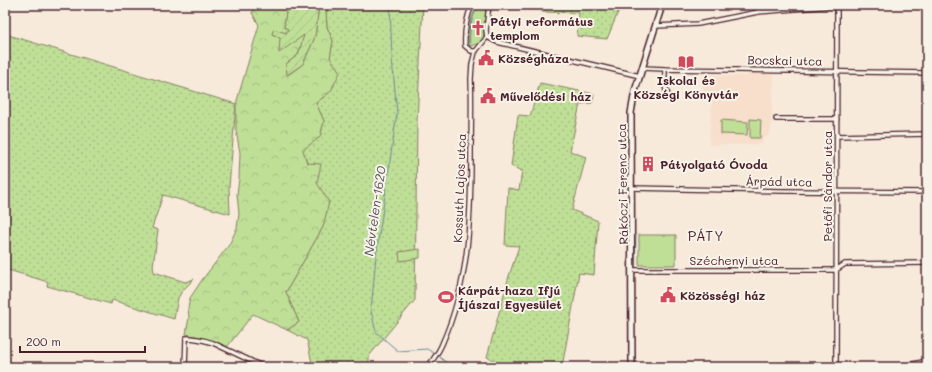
<svg xmlns="http://www.w3.org/2000/svg" width="932" height="372" font-family="Mali,sans-serif">
<defs>
<pattern id="grass-dots" width="8" height="8" patternUnits="userSpaceOnUse"><rect width="8" height="8" fill="#bfdf97"/><path d="M2 2h.1M6 6h.1" fill="none" stroke="#a6bf82" stroke-width="1.8" stroke-linecap="round"/></pattern>
<pattern id="forest-crowns" width="20" height="18" patternUnits="userSpaceOnUse"><rect width="20" height="18" fill="#bfdf97"/><path d="M2 6a3 3 0 1 1 6 0M12 15a3 3 0 1 1 6 0" fill="none" stroke="#a6bf82"/></pattern>
<pattern id="garden-furrows" width="10" height="10" patternUnits="userSpaceOnUse"><rect width="10" height="10" fill="#bfdf97"/><path d="M-1 1l2-2M0 10L10 0M9 11l2-2" fill="none" stroke="#a6bf82"/></pattern>
</defs>
<rect width="100%" height="100%" fill="#f7eadb"/>
<filter id="ink" filterUnits="userSpaceOnUse"><feTurbulence type="fractalNoise" baseFrequency=".025" numOctaves="2"/><feDisplacementMap in="SourceGraphic" scale="8" xChannelSelector="R" yChannelSelector="G"/><feConvolveMatrix kernelMatrix="1 2 1 2 8 2 1 2 1" color-interpolation-filters="sRGB"/></filter>
<g filter="url(#ink)">
<!-- built -->
<path fill="#f7dfcb" d="M748,71L766,72V75H774L771,131L767,137H763V144L709,145L712,97H702L703,75L748,76Z"/>
<!-- grass -->
<path fill="url(#grass-dots)" stroke="#847f61" d="M364,5H423L417,121L415,300L369,356V367H302L312,363L307,340L287,330L299,322L290,302L286,292L323,227L317,183L307,163L302,150L320,137L324,121L316,103L331,91L330,58L333,41L327,27L326,11Z
M542,5H621L607,39L577,36L579,13L542,12Z
M5,34L236,104L229,187L230,214L163,195L152,228L158,230L153,266L154,272L185,282L194,279L182,291L178,298L174,319L112,300L111,304L47,286L48,282L5,269Z
M540,83L594,94L592,103L580,104L570,151L586,157L572,210L598,221L594,275L579,273L562,367H503V365L487,357L509,276L519,246L505,245L508,188L519,190L522,171L511,166L518,115L530,116Z"/>
<!-- forest -->
<path fill="url(#forest-crowns)" stroke="#847f61" d="M256,5H287L284,27L288,29L286,33L274,30L272,34L280,38L305,34L298,55L286,64L288,75L303,64L315,37L319,5H364L326,11L327,27L333,41L330,58L340,72L331,91L316,103L324,121L320,137L303,150L307,163L321,164L317,183L329,202L323,227L286,292L290,302L299,322L287,330L253,314L227,347L207,339L186,334L189,317L188,308L190,298L202,280L229,245L237,228L239,214L237,194L239,179L240,153L236,130V104L259,25L252,13Z"/>
<!-- park -->
<path fill="#bfdf97" stroke="#847f61" d="M477,5H486C485,12 486,37 481,41C479,45 473,45 469,46C468,28 470,21 477,5Z
M750,119L761,120L760,138H750Z
M721,120L748,122L747,135L721,134Z
M639,235H676V265H639Z
M420,249V258L400,261L399,252Z"/>
<!-- garden -->
<path fill="url(#garden-furrows)" stroke="#847f61" d="M287,5H319L315,37L303,64L287,75L286,64L298,55L304,35L279,53L280,38L272,34L274,29L286,33L288,29L284,27Z"/>
<g fill="none" stroke-linecap="round" stroke-linejoin="round">
<!-- stream -->
<path stroke="#6c8999" stroke-width="1" d="M390,5L392,59L397,113L376,256L371,311L376,332L398,351L427,349L435,354
M470,48C469,31 470,20 479,5
M635,267L636,235
M438,356L452,367"/>
<defs>
<path id="street" d="M472,5C466,19 464,31 465,46L471,51H476
M758,12L759,5
M656,26L698,24L758,12L843,5
M487,37L497,42L640,76
M642,68L665,69L927,73
M665,69C665,79 663,89 670,98
M776,119H837
M837,136L927,134
M631,188L782,191L927,192
M632,270H836L845,264L927,263
M185,367L186,338C196,338 204,340 213,343L264,367
M428,367C433,359 439,352 442,344C469,284 471,219 471,155C471,130 472,104 471,79L472,64L475,52L487,37L486,30L489,5
M836,367L837,6
M900,367L927,361"/>
<path id="secondary" d="M632,367L631,113L635,91L662,5"/>
</defs>
<!-- street casing -->
<use href="#street" stroke="#4a1f2b" stroke-width="6"/>
<!-- secondary casing -->
<use href="#secondary" stroke="#4a1f2b" stroke-width="8"/>
<!-- street -->
<use href="#street" stroke="#f7f3e8" stroke-width="3.5"/>
<!-- secondary -->
<use href="#secondary" stroke="#f7f3e8" stroke-width="5"/>
</g>
</g>
<!-- icons -->
<defs>
<symbol id="church-bare" viewBox="-9 -9 18 18"><path d="M-1.2-6h2.4v3.5h3.3v2.4h-3.3V6h-2.4V-.1h-3.3v-2.4h3.3Z" fill="#d1495b" stroke="#f7f3e8" stroke-width="2.5" paint-order="stroke"/></symbol>
<symbol id="civic-bare" viewBox="-9 -9 18 18"><path d="M-.6-6.5H3V-4.5H.6V-3L4-1V1h2V6H-6V1h2V-1L-.6-3ZM-1.2 2.5V6h2.4V2.5Z" fill="#d1495b" stroke="#f7f3e8" stroke-width="2.5" paint-order="stroke"/></symbol>
<symbol id="library-bare" viewBox="-9 -9 18 18"><path d="M-6-4Q-3-5.5-.7-3.5V5Q-3 3-6 4ZM6-4Q3-5.5 .7-3.5V5Q3 3 6 4Z" fill="#d1495b" stroke="#f7f3e8" stroke-width="2.5" paint-order="stroke"/></symbol>
<symbol id="building-bare" viewBox="-9 -9 18 18"><path d="M-4-6H4V6H1V3H-1V6H-4ZM-2.5-4.3h1.7v1.8h-1.7ZM.8-4.3h1.7v1.8H.8ZM-2.5-1h1.7V.8h-1.7ZM.8-1h1.7V.8H.8Z" fill="#d1495b" stroke="#f7f3e8" stroke-width="2.5" paint-order="stroke"/></symbol>
<symbol id="stadium-bare" viewBox="-9 -9 18 18"><path d="M0-5a6.5 5 0 1 0 0 10a6.5 5 0 1 0 0-10ZM-3.5-1.8h7v3.6h-7Z" fill="#d1495b" stroke="#f7f3e8" stroke-width="2.5" paint-order="stroke"/></symbol>
</defs>
<g fill-rule="evenodd">
<use href="#church-bare" x="467" y="17" width="22" height="22"/>
<use href="#civic-bare" x="475" y="47" width="22" height="22"/>
<use href="#library-bare" x="675" y="51" width="22" height="22"/>
<use href="#civic-bare" x="477" y="85" width="22" height="22"/>
<use href="#building-bare" x="637" y="153" width="22" height="22"/>
<use href="#civic-bare" x="657" y="284" width="22" height="22"/>
<use href="#stadium-bare" x="435" y="286" width="22" height="22"/>
</g>
<g text-anchor="middle" dominant-baseline="central" stroke-width="4" stroke-linejoin="round" paint-order="stroke">
<!-- poi labels -->
<g font-size="12" font-weight="bold" fill="#4a1f2b" stroke="#f7f3e8" text-anchor="start">
<text x="490" y="21">Pátyi református<tspan x="490" dy="14">templom</tspan></text>
<text x="498" y="58">Községháza</text>
<text x="686" y="80" text-anchor="middle">Iskolai és<tspan x="686" dy="14">Községi Könyvtár</tspan></text>
<text x="500" y="96">Művelődési ház</text>
<text x="660" y="164">Pátyolgató Óvoda</text>
<text x="458" y="290">Kárpát-haza Ifjú<tspan x="458" dy="14">Íjászai Egyesület</tspan></text>
<text x="680" y="295">Közösségi ház</text>
</g>
<!-- street labels -->
<g font-size="12" fill="#4a1f2b" stroke="#f7f3e8">
<text transform="translate(785 60) rotate(1)">Bocskai utca</text>
<text transform="translate(779 181) rotate(1)">Árpád utca</text>
<text transform="translate(622 184) rotate(-91)">Rákóczi Ferenc utca</text>
<text transform="translate(827 186) rotate(-90)">Petőfi Sándor utca</text>
<text transform="translate(459 188) rotate(-88)">Kossuth Lajos utca</text>
<text x="734" y="260">Széchenyi utca</text>
</g>
<!-- water labels -->
<g font-size="13" font-style="italic" fill="#5b5462" stroke="#f7f3e8">
<text transform="translate(374 211) rotate(-82)">Névtelen-1620</text>
</g>
<!-- quarter labels -->
<g font-size="14" letter-spacing="1" fill="#4a1f2b" stroke="#f7f3e8">
<text x="706" y="235">PÁTY</text>
</g>
</g>
<!-- margin -->
<rect width="932" height="372" fill="none" stroke="#f7f3e8" stroke-width="20"/>
<rect x="10" y="10" width="912" height="352" fill="none" stroke="#4a1f2b" stroke-width="1.5" filter="url(#ink)"/>
<!-- scale -->
<path d="M20 346v6h125v-6" fill="none" stroke="#4a1f2b" stroke-width="2"/>
<text x="26" y="346" font-size="12" fill="#4a1f2b" stroke="#f7f3e8" stroke-width="3" paint-order="stroke">200 m</text>
</svg>
